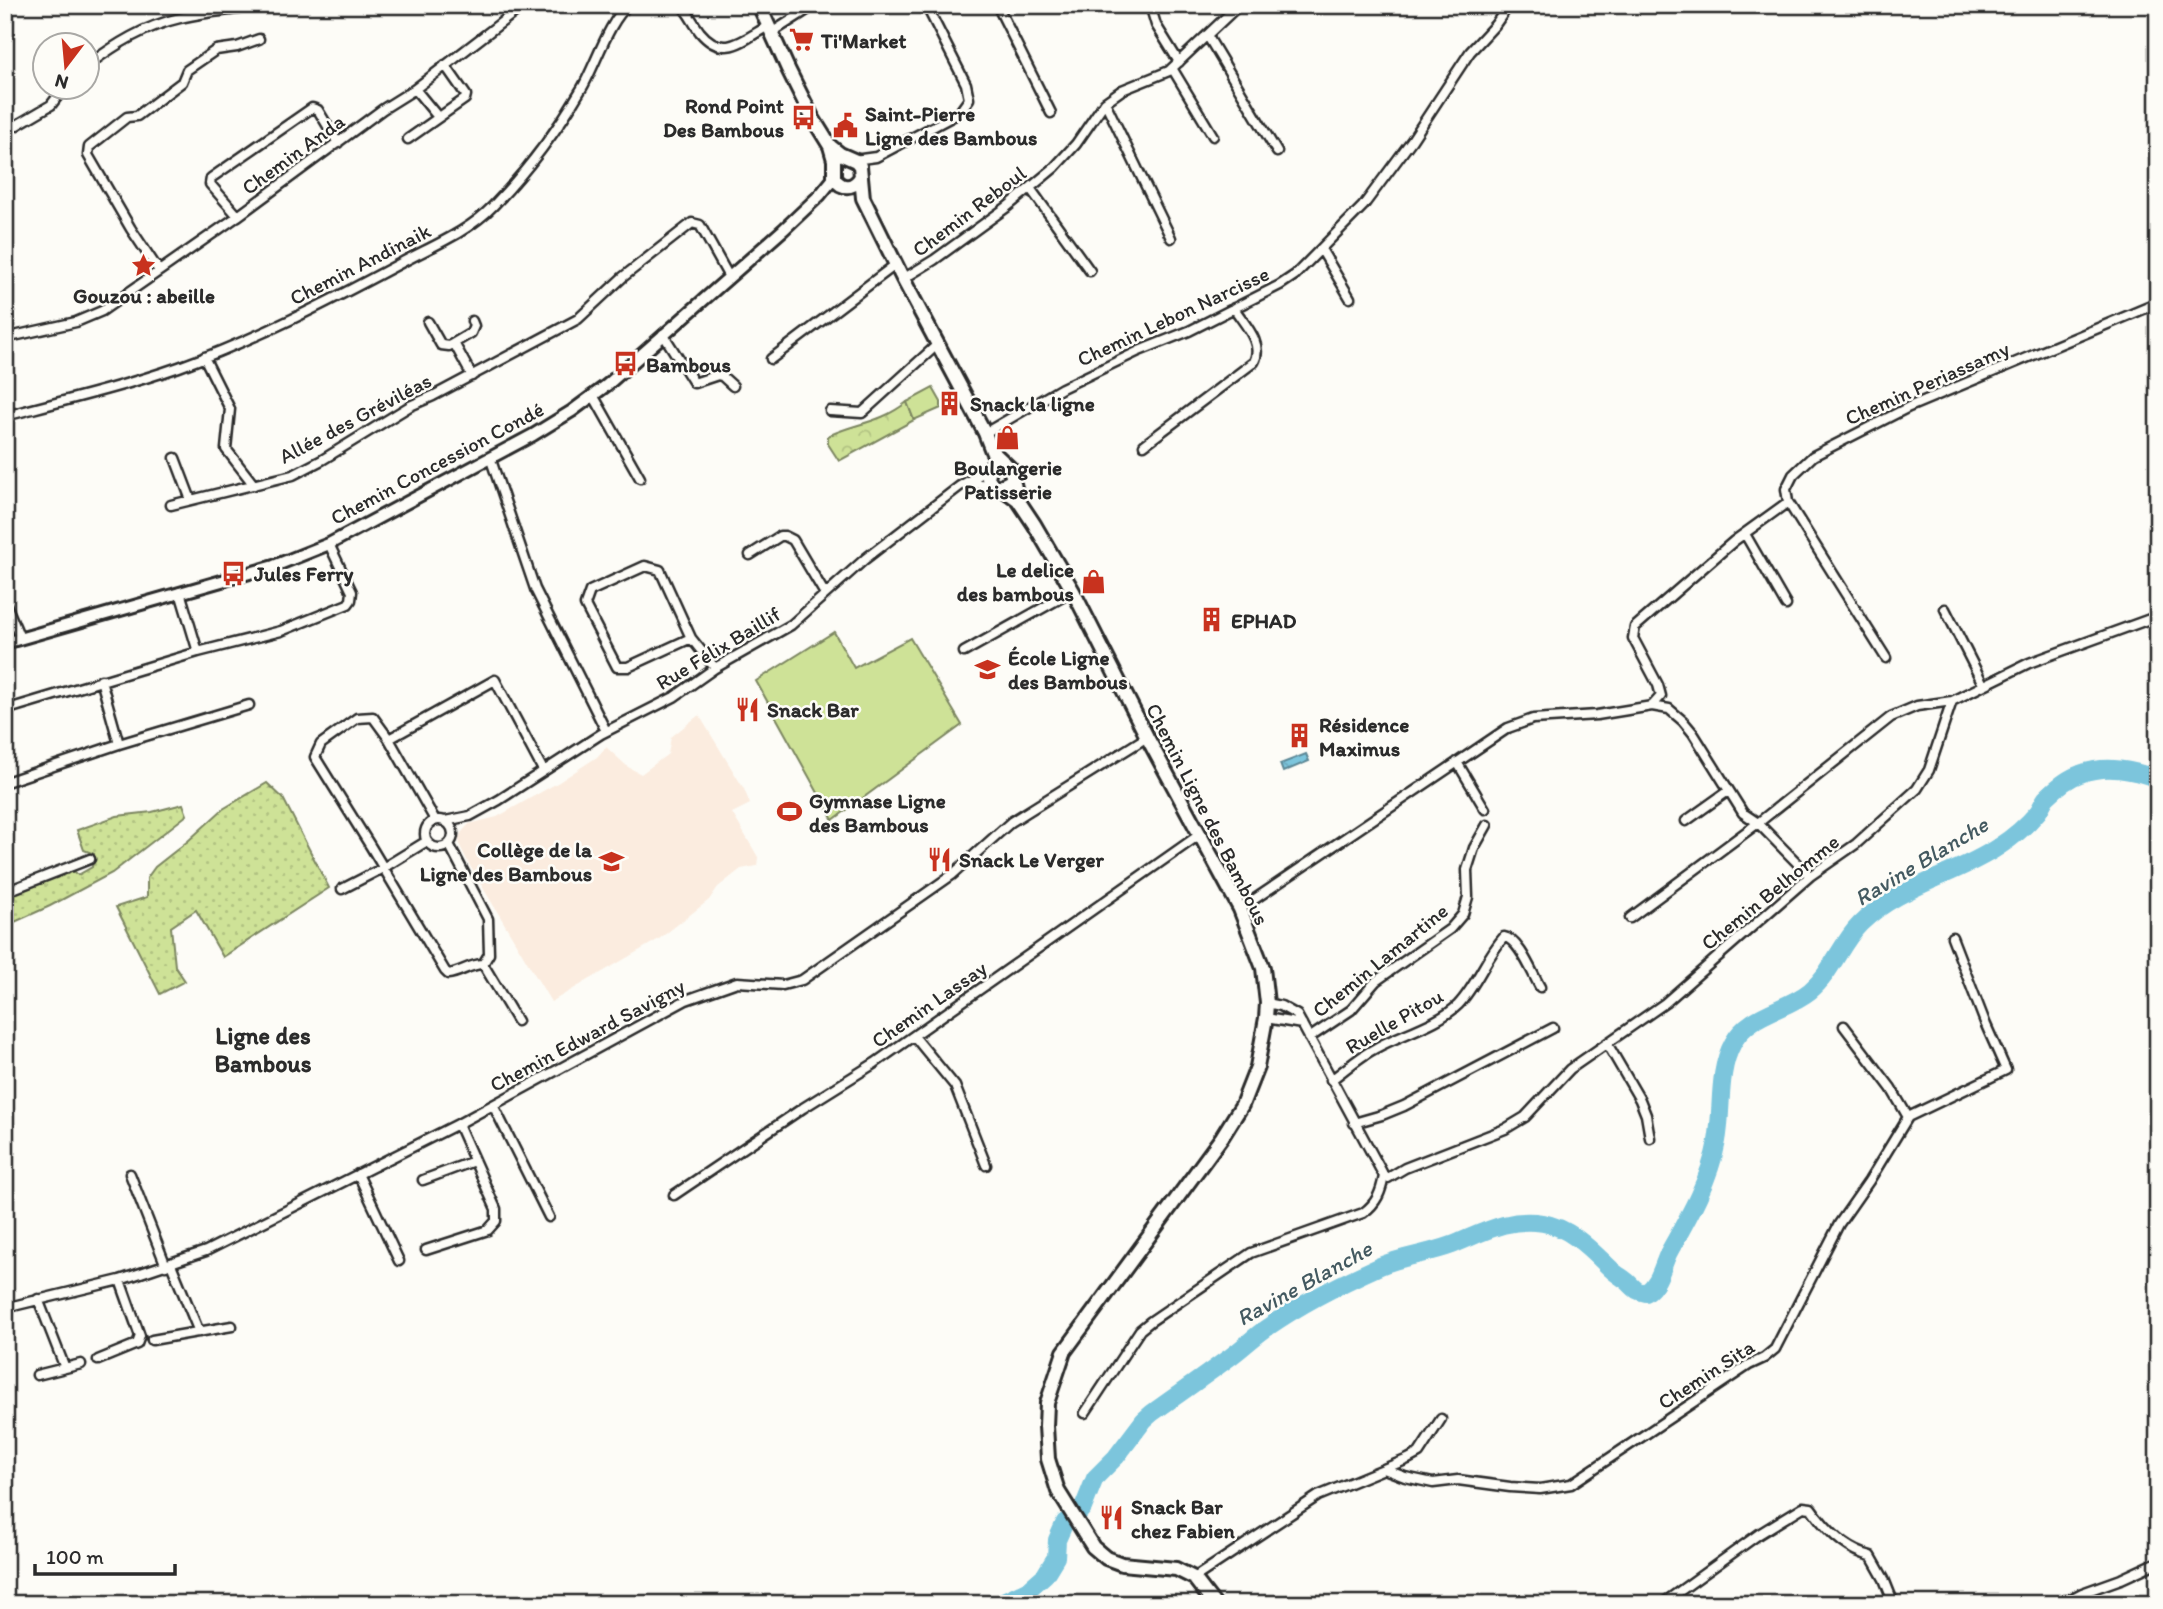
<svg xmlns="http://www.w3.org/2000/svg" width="2163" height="1609" font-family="Itim,sans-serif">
<defs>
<pattern id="grass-dots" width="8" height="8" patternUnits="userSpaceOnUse" patternTransform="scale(1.75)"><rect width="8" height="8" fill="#cee297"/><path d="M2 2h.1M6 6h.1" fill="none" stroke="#b1c282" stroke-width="1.8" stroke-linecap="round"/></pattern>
<pattern id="park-crowns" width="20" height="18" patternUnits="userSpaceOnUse" patternTransform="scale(1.75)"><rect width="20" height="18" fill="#cee297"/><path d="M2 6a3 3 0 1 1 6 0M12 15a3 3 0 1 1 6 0" fill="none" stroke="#b1c282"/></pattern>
<pattern id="water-ripples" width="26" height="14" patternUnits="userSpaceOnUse" patternTransform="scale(1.75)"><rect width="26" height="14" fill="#7cc5dc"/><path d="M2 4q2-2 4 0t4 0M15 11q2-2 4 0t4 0" fill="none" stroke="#6ba9bd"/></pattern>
</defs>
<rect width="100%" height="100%" fill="#fdfcf7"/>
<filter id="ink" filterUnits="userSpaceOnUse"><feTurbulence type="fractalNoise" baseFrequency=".0143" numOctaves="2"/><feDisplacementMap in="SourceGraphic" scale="14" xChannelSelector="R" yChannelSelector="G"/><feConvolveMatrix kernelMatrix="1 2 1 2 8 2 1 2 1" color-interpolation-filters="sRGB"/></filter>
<g filter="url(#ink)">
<!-- built -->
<path fill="#fbecdf" d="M699,715L744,789L750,804L732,813L758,857L757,866L741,869L718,887L709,900L659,939L551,1002L470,866L460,846L459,838L461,833L469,824L497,817L559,782L597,757L606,747L628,767L641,774L668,754L671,737Z"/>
<!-- grass -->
<path fill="url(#grass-dots)" stroke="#7c8661" stroke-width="2" d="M267,783L283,798L329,888L223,957L196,910L171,927L175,966L185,981L160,994L116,907L147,897V878L155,867L188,841L223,809Z
M183,804L187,815L112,873L50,906L10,924L5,933V897L73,870L78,875L92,867L94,854L84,850L77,830L117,816L152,812Z"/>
<!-- park -->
<path fill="url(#park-crowns)" stroke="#7c8661" stroke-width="2" d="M907,402L914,420L839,461L828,444V436C858,422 879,424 907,402Z"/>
<!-- garden -->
<path fill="#cee297" stroke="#7c8661" stroke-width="2" d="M933,388L941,402V408L914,420L907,402Z
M834,632L854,668L910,638L962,725L833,820L756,681Z"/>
<!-- water -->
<path fill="url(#water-ripples)" stroke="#5c8795" stroke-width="2" d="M1306,754L1309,761L1283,772L1280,764Z"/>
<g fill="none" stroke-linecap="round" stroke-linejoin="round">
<!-- river -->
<path stroke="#7cc5dc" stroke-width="18" d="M997,1604L1029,1589L1045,1575L1056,1557L1057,1540L1065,1522L1077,1515L1083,1508L1095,1478L1116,1457L1144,1420L1152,1413C1177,1395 1202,1378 1226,1360C1241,1350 1253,1337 1268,1327C1302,1303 1342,1283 1380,1266C1403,1256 1428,1254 1452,1245C1482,1233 1508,1217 1543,1223C1572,1228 1592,1251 1612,1270C1617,1275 1624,1278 1629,1283C1635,1289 1637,1292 1646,1293C1660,1283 1662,1266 1669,1252C1688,1218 1710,1180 1717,1141C1723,1109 1717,1072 1733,1043C1749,1013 1785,1011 1810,991C1832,973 1840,944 1860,924C1898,886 1955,876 1998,847C2012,838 2028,824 2038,812C2041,808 2043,802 2046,798C2055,789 2068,778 2080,774C2106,764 2133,770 2158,779"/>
<defs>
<path id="minor" d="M681,5C689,13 693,23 700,32C723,60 743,40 768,26
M997,5L1051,113
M1150,5L1156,25L1179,62
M771,33L815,5
M1207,35L1277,152
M88,65C116,44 145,26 180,18C209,11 242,9 272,5
M1172,68L1213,136
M415,89L438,117
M1105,102L1171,238
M5,132L51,105L64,88
M408,139L465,99L466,95L445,65
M854,160L876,157L959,113L969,99L966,84L926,5
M1030,188L1090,271
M238,216L210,184L211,178L312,108L318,110L338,143
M1321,249L1350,298
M159,271L131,229L88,155L89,147L127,117L137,116L182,82L187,70L216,50L237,47L259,39
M903,279L934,260L1007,207L1054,168L1076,144L1105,102L1122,90L1169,71L1239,5
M472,321L474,326L471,333L454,343L472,376
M428,322L441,345L449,346L454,343
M663,334L694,383L718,375L722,376L733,386
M5,338L76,322L102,311L238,216L383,109L415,89L524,5
M204,357L230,409L226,449L254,485
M771,359L895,265
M593,395L640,478
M830,411L862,413L938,344
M5,416C63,401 122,387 179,367C255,340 328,302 399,264C432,246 467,233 493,206C527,171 558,129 582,88C595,66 610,18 629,5
M985,433L1062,388L1139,351L1189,331L1280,285L1295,275L1363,206L1412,140L1470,52L1495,25L1509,5
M1144,445L1254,362C1264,343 1244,324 1234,308
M490,457L535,589L606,731
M175,458L191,500
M967,483L992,485
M1788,502L1886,658
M171,505L293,475L322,460L410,406L433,396L578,319L623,277L692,223L700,225L729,277
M1745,534L1786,605
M750,555L780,536H785L793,540L825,594
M180,592L198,652
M5,602L20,638
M1945,609L1983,684
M691,638L628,667H617L585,605L590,591L645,566L660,570L691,638L715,668
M964,652L1073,591
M1652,706L1661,696L1658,685L1633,638L1635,627L1734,541L1788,502L1786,489L1793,475L1813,456L1909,407L2158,303
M5,710L198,652L281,631L348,604L351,600L352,592L329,544
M389,739L495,680L543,770
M119,744L249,705
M1457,762L1485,809
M9,781L119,744L101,680
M425 834a14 14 0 1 1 28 0a14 14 0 1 1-28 0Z
M435,820L389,739L373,717L357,718L321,744L315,757L371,847L445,971L448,974C460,973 470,964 483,964
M445,821L470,816L499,800L601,734L674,697L715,668L791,625L865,559L960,486L988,470
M1686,821L1728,791
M449,844L488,919L489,954L483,964
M5,846H7
M342,889L383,868L427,841
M5,892L90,859
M1240,909L1508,728L1533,719L1597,715L1652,706L1669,709L1683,721L1693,733L1743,813L1758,823L1810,876
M1630,918L1758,823L1891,717L1917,706L1952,701
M483,964L517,1021
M1267,1003L1281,1006L1297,1015L1384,1176L1388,1178L1405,1168L1505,1129L1525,1117L1570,1069L1665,1003L1810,876L1856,844L1917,789L1929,770L1952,701L2029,663L2158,616
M1266,1018L1302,1024
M1844,1026L1891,1088L1908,1117
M914,1036L955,1086L986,1165
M1309,1038L1351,1010L1376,981L1450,929L1463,914L1468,897L1467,870L1474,848L1487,825
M1608,1045L1640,1100L1646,1115L1650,1138
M1331,1080C1346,1069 1360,1056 1376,1048C1399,1035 1439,1024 1458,1005C1477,985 1486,957 1504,937C1519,939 1532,973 1540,987
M493,1105L549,1217
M1354,1123L1382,1115L1404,1106L1553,1028
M130,1174L166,1266
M358,1174L399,1261
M423,1180L474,1161
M674,1195L803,1108L875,1063L1199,835
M426,1250L488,1230L496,1221V1209L458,1124
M171,1264L199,1332
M38,1299L65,1368
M5,1308L120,1280L206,1251L458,1124L686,1000L737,982L783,985L802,980L952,875L1011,822L1147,737
M152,1340L232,1326
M98,1360L137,1344L140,1336L120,1280
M37,1375L81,1364
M1085,1413L1140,1330L1151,1321L1251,1253L1363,1213C1377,1203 1381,1192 1384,1176
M1384,1469L1405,1477L1433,1483L1458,1480L1510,1487L1540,1489L1571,1484L1749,1365L1764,1358L1775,1349L1839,1224L1869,1181L1908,1117L2006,1070L1986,1025L1952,937
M1194,1578L1318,1496L1408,1459L1419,1453L1441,1419
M5,1598L8,1604
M1662,1604L1759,1534L1803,1507L1811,1508C1825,1528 1846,1550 1871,1556L1884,1579L1894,1604
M2061,1604L2082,1593L2121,1579L2158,1562"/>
<path id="tertiary" d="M5,643L274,566L329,544L533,435L572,411L607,385L783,230L820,195L834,178"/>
<path id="secondary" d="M759,5L788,69L812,117L830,146L834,160V178C841,189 853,189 860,178
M830,146L840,154L856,161L860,166L863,198L903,279L985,433L992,451L1010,468L1018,500
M1004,463L997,462L990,467L988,478L992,485L999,487L1009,482
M1003,487L1007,492L1018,500L1034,524L1073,591L1147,737L1240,909L1263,968L1267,1003L1266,1018L1257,1067L1242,1105L1222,1137L1064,1352L1047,1403L1046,1426L1048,1459L1058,1491L1093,1547L1106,1558L1122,1564L1176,1569L1194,1578L1214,1604"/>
</defs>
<!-- minor casing -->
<use href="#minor" stroke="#2b2b2b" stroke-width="13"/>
<!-- tertiary casing -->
<use href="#tertiary" stroke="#2b2b2b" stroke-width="16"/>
<!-- secondary casing -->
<use href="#secondary" stroke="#2b2b2b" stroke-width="18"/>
<!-- minor -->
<use href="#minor" stroke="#fdfcf7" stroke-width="8"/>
<!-- tertiary -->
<use href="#tertiary" stroke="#fdfcf7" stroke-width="10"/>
<!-- secondary -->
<use href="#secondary" stroke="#fdfcf7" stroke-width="12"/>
</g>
</g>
<!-- icons -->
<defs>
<symbol id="supermarket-bare" viewBox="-9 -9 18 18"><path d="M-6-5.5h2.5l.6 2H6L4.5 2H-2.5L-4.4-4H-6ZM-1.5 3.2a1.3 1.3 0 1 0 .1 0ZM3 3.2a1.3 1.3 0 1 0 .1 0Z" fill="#c8321e" stroke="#fdfcf7" stroke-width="2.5" paint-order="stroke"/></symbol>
<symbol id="bus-bare" viewBox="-9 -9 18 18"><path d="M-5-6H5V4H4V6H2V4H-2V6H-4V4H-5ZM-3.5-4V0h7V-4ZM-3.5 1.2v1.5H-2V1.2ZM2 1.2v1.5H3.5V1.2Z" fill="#c8321e" stroke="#fdfcf7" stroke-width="2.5" paint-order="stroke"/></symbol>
<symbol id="civic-bare" viewBox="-9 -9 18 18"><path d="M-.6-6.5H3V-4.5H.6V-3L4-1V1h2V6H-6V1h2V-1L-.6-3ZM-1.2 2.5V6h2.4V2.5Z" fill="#c8321e" stroke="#fdfcf7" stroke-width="2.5" paint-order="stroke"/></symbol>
<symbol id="sight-bare" viewBox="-9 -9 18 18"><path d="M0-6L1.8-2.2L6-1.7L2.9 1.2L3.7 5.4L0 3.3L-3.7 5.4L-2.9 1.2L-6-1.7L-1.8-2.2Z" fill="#c8321e" stroke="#fdfcf7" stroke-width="2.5" paint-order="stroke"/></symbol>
<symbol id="building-bare" viewBox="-9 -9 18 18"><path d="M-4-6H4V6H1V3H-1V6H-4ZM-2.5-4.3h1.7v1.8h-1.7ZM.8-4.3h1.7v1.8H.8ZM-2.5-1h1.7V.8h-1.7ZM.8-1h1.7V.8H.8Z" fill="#c8321e" stroke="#fdfcf7" stroke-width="2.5" paint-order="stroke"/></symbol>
<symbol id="shop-bare" viewBox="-9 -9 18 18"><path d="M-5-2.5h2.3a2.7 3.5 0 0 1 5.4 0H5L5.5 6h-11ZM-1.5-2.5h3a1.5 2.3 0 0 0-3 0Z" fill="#c8321e" stroke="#fdfcf7" stroke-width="2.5" paint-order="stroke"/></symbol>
<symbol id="school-bare" viewBox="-9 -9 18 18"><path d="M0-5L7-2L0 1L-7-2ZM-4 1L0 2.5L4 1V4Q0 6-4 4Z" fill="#c8321e" stroke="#fdfcf7" stroke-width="2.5" paint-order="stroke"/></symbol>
<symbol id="restaurant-bare" viewBox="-9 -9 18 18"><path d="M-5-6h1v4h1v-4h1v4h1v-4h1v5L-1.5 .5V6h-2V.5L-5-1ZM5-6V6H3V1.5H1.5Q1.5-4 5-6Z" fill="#c8321e" stroke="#fdfcf7" stroke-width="2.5" paint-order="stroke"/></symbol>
<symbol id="stadium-bare" viewBox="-9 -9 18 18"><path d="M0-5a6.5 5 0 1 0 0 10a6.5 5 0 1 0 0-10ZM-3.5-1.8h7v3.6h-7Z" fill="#c8321e" stroke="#fdfcf7" stroke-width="2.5" paint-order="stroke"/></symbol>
</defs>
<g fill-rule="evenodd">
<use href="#supermarket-bare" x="784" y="22" width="35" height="35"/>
<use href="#bus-bare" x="786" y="100" width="35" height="35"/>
<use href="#civic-bare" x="828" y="108" width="35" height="35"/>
<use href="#sight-bare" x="126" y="248" width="35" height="35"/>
<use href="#bus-bare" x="608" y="346" width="35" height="35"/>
<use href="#building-bare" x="932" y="386" width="35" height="35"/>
<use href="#shop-bare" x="990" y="420" width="35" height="35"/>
<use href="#bus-bare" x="216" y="556" width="35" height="35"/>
<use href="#shop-bare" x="1076" y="564" width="35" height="35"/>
<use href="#building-bare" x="1194" y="602" width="35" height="35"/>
<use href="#school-bare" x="970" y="652" width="35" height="35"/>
<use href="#restaurant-bare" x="730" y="692" width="35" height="35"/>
<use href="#building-bare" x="1282" y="718" width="35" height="35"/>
<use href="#stadium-bare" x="772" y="794" width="35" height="35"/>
<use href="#restaurant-bare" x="922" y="842" width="35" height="35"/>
<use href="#school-bare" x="594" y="844" width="35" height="35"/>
<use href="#restaurant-bare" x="1094" y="1500" width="35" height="35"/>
</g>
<g text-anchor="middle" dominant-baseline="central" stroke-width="5" stroke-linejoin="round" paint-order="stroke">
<!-- poi labels -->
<g font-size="21" font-weight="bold" fill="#2b2b2b" stroke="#fdfcf7" text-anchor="start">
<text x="821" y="40">Ti'Market</text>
<text x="784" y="105" text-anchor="end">Rond Point<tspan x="784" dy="24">Des Bambous</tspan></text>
<text x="865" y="113">Saint-Pierre<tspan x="865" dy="24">Ligne des Bambous</tspan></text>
<text x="144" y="295" text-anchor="middle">Gouzou : abeille</text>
<text x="646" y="364">Bambous</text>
<text x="970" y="403">Snack la ligne</text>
<text x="1008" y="467" text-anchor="middle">Boulangerie<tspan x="1008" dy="24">Patisserie</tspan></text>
<text x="1074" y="569" text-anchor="end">Le delice<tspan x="1074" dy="24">des bambous</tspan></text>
<text x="254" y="573">Jules Ferry</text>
<text x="1231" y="620">EPHAD</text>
<text x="1008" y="657">École Ligne<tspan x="1008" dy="24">des Bambous</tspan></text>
<text x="767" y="709">Snack Bar</text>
<text x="1319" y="724">Résidence<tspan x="1319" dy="24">Maximus</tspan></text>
<text x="809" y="800">Gymnase Ligne<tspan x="809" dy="24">des Bambous</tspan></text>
<text x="592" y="849" text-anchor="end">Collège de la<tspan x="592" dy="24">Ligne des Bambous</tspan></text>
<text x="959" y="859">Snack Le Verger</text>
<text x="1131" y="1506">Snack Bar<tspan x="1131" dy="24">chez Fabien</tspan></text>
</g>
<!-- street labels -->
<g font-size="21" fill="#2b2b2b" stroke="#fdfcf7">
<text transform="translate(293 154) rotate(-36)">Chemin Anda</text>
<text transform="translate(969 211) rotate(-37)">Chemin Reboul</text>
<text transform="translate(360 264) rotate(-27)">Chemin Andinaik</text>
<text transform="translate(1173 316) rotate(-25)">Chemin Lebon Narcisse</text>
<text transform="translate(1927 383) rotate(-24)">Chemin Periassamy</text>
<text transform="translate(355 418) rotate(-28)">Allée des Gréviléas</text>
<text transform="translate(437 463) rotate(-28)">Chemin Concession Condé</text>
<text transform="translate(718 648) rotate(-31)">Rue Félix Baillif</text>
<text transform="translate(1208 814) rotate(63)">Chemin Ligne des Bambous</text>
<text transform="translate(1770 892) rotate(-39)">Chemin Belhomme</text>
<text transform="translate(1380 960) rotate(-39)">Chemin Lamartine</text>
<text transform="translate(929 1004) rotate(-35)">Chemin Lassay</text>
<text transform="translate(1394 1021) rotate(-30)">Ruelle Pitou</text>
<text transform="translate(587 1035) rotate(-28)">Chemin Edward Savigny</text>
<text transform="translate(1706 1374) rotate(-33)">Chemin Sita</text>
</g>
<!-- water labels -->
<g font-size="23" font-style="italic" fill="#435960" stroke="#fdfcf7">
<text transform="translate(1921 861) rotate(-31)">Ravine Blanche</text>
<text transform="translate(1304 1283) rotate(-29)">Ravine Blanche</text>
</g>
<!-- quarter labels -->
<g font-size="24" font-weight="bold" fill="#2b2b2b" stroke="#fdfcf7">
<text x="263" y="1035">Ligne des<tspan x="263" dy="28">Bambous</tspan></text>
</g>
</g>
<!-- margin -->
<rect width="2163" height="1609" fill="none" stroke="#fdfcf7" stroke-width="28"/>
<rect x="14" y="14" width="2135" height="1581" fill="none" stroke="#2b2b2b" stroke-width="2.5" filter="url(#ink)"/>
<!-- north arrow -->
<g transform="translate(66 66) rotate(196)"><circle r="33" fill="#fdfcf7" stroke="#a9a8a5" stroke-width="2"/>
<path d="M0-5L12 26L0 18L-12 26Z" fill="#c8321e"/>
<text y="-10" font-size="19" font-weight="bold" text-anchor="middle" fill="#2b2b2b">N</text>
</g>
<!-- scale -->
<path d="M35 1564v10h140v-10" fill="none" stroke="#2b2b2b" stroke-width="3.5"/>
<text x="46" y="1564" font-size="21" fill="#2b2b2b" stroke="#fdfcf7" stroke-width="5" paint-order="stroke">100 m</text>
</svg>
